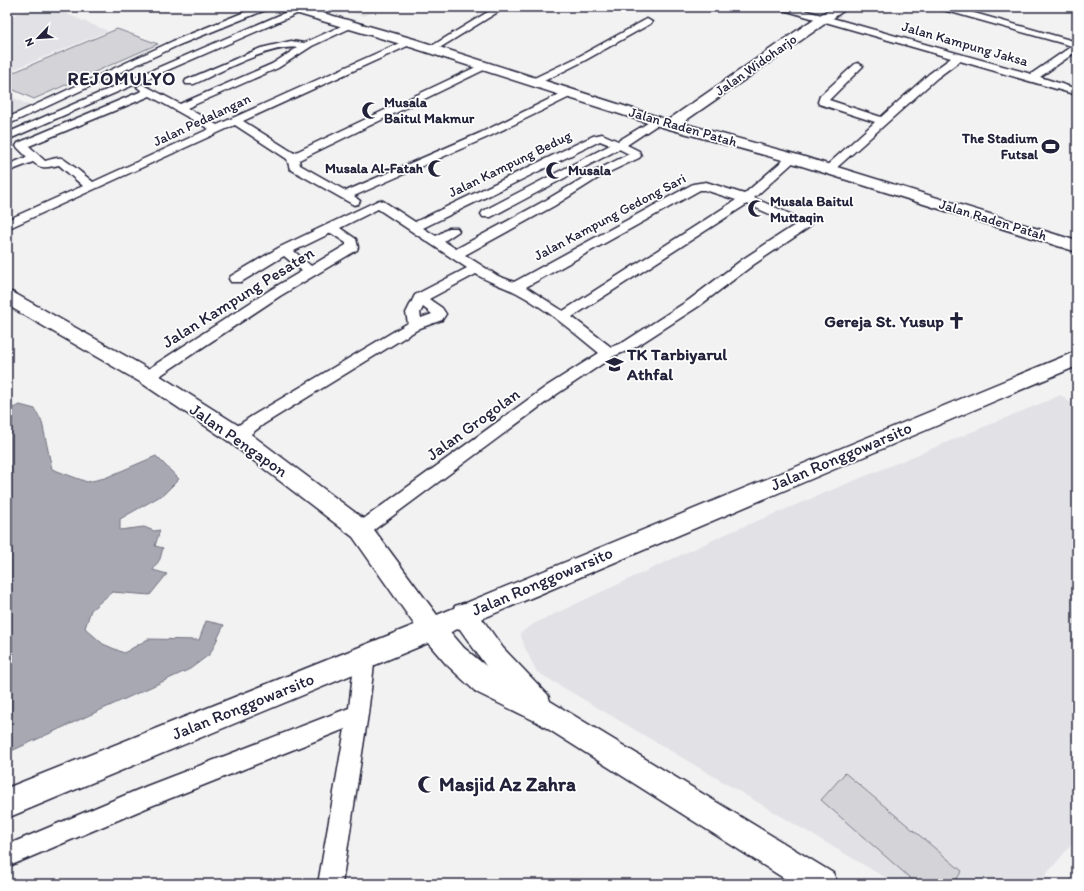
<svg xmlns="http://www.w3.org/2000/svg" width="1084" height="891" font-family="Itim,sans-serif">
<rect width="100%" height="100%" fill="#f2f2f3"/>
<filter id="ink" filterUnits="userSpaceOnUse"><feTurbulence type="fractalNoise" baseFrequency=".025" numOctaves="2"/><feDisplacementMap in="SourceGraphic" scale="8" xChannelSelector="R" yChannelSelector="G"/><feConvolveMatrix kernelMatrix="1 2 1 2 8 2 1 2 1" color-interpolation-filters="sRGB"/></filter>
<g filter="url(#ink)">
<!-- built -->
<path fill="#e2e2e6" d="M35,7H50L108,31L7,72V18Z
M332,7H384L364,16Z
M7,94L34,108L7,119Z
M1061,395L1077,408V838L1038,884H896L537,672L525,648L520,633L537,622L728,533Z"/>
<!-- green -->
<path fill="#d3d3d8" stroke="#7a7a8a" d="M117,29L158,44L34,99L7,87V75Z
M845,773L962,871L953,884H917L821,800Z"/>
<!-- water -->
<path fill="#a8a8b2" stroke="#727282" d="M20,405L35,409L42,422L52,469L87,482L105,478L156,456L179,479L164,494L120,519V530L144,527L154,531L160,530L155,546L163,548L160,559L153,570L167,574L150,595L112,592L91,610L85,628L103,644L124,653L148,639L199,640L206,621L224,625L210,654L190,669L7,753V410Z"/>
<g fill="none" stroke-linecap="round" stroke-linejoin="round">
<defs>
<path id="street" d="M257,7H269L268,9L179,45L7,125V118L173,41Z
M298,7L301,8L302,10L301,12L7,140V133Z
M496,7H506L433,52H427L425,50Z
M779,7H793L1031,74L1072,46L940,9L939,7H953L1077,42V51L1040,77L1077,89V95L960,61L937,78L833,171H825L823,169L825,167L875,122L819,104L818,102L820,96L855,64L858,63L863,66L829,100L881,117L929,74L951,58L780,9Z
M647,19L652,22L650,24L582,62L538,84H530L529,82L530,80L576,58Z
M350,22L353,23L355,25L353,27L312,46L278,68L187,108L217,125L406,40H412L414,42L412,44L243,121L294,153L480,65H486L488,67L486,69L299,160L300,165L346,191L480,133L566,91L570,90L575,93L574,95L488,137L354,196L360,201L358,204L354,205L290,169L287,159L235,125L7,229V220L83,186L59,165C48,167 42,170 33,162L7,172V165L27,157L16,146L18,143L142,91L137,87L142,84L180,104L272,64L297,48C271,44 218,73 194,84H186L185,82L186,80L261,48L291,41L304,43ZM150,96L209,129L93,182C88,178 64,158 61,158C57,157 50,160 45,161L29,146Z
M656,118L661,121L660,123L627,145L639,151L641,156L639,158L603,175L554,206L465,255L498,276L514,282L693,184L706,182L744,194L788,156H796L798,158L796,160L754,198L808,222L810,225L808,228L753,265L699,306L634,348L614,356L557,394L367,535L361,537L355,535L352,530L355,525L547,386L599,353C573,332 547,309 517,293C503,286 490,283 476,274L429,299L442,308L446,314L442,320L420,328L264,424C254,431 243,443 230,439L228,435L230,431L252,416L408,323L406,313L415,295L467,268L378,209L340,228L356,239L358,247L357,250L280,296L152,381L147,382L142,381L140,377L142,373L270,290L302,271L284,256L241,282H231L229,279L231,276L280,247L379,200L383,201L415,222L593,136L602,134L618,141ZM600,141L610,145L483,211L481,214L483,217H491L619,149L629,154L595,171L546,200L456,249L444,241L459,231L457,228H449L436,236L423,228ZM700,190H705L736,200L563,311L526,287ZM747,204L795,225L743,259L689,300L624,342L611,347L572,317ZM331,233L346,243V245L311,266L294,251ZM423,307L432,314L421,318L420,313Z
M365,647L372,650L375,656L368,714L342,884H318L345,729L151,806L7,867V845L147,786L349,708L355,656L358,650Z"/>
<path id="primary" d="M464,603L473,606L503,648L548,695L550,701L833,873L838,884H793L537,722L476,692L446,664L428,643L7,818V788L432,618L441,621L464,648L486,666L455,622L451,614L455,606Z"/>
<path id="highway" d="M283,7H302L414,39L668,120L818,16L834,7H849L682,123L798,155L1077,241V252L786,161L651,124L404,45L285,10Z
M7,291L14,293L154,372L244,429L369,523L437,615L1077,351V366L432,640L423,637L353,537L228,441L140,382L7,305Z"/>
</defs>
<!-- street casing -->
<use href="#street" stroke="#22223b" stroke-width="3"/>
<!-- primary casing -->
<use href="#primary" stroke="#22223b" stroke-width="3"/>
<!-- highway casing -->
<use href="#highway" stroke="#22223b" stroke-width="3"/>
<!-- street -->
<use href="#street" fill="#fff" fill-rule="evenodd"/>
<!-- primary -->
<use href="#primary" fill="#fff" fill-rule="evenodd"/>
<!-- highway -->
<use href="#highway" fill="#fff" fill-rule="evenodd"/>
</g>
</g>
<!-- icons -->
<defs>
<symbol id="mosque-bare" viewBox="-9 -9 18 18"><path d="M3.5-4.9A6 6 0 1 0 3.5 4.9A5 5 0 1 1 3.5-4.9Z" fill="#22223b" stroke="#fff" stroke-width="2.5" paint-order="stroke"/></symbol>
<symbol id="stadium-bare" viewBox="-9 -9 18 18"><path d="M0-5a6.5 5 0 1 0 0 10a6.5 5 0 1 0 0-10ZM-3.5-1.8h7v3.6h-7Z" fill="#22223b" stroke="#fff" stroke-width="2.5" paint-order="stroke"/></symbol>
<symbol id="church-bare" viewBox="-9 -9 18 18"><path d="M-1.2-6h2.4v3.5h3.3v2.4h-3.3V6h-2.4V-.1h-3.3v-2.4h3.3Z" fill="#22223b" stroke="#fff" stroke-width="2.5" paint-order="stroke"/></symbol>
<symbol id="school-bare" viewBox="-9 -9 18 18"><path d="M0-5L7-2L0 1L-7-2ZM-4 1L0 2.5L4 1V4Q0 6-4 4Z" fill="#22223b" stroke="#fff" stroke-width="2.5" paint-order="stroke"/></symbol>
</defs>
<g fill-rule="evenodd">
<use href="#mosque-bare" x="358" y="98" width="25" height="25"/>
<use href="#stadium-bare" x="1038" y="134" width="25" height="25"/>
<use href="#mosque-bare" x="424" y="156" width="25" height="25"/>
<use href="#mosque-bare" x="542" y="158" width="25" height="25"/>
<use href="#mosque-bare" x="744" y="196" width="25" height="25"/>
<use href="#church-bare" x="944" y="308" width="25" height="25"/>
<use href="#school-bare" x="602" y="352" width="25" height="25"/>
<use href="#mosque-bare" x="414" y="772" width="25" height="25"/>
</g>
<g text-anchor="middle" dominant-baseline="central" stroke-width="3.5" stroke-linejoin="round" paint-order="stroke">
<!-- far-street labels -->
<g font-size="14" fill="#22223b" stroke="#fff">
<text transform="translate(965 44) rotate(16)">Jalan Kampung Jaksa</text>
<text transform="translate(756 65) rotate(-35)">Jalan Widoharjo</text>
<text transform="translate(202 120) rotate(-25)">Jalan Pedalangan</text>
<text transform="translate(683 127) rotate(16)">Jalan Raden Patah</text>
<text transform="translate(510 164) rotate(-26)">Jalan Kampung Bedug</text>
<text transform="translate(610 217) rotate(-28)">Jalan Kampung Gedong Sari</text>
<text transform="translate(993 220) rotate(17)">Jalan Raden Patah</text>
</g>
<!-- far-poi labels -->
<g font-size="14" font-weight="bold" fill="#22223b" stroke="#fff" text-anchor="start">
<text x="384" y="102">Musala<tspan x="384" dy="16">Baitul Makmur</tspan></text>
<text x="1038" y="138" text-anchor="end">The Stadium<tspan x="1038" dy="16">Futsal</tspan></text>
<text x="423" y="168" text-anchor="end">Musala Al-Fatah</text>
<text x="568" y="170">Musala</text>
<text x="770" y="201">Musala Baitul<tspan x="770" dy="16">Muttaqin</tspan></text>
</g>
<!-- street labels -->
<g font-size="17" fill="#22223b" stroke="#fff">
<text transform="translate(238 297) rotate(-32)">Jalan Kampung Pesaten</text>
<text transform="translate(473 424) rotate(-36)">Jalan Grogolan</text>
<text transform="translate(239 440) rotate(35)">Jalan Pengapon</text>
<text transform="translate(841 456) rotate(-23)">Jalan Ronggowarsito</text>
<text transform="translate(542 581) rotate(-23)">Jalan Ronggowarsito</text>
<text transform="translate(243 706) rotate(-22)">Jalan Ronggowarsito</text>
</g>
<!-- poi labels -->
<g font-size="17" font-weight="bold" fill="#22223b" stroke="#fff" text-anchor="end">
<text x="944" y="321">Gereja St. Yusup</text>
<text x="627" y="354" text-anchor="start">TK Tarbiyarul<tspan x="627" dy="20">Athfal</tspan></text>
</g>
<!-- far-district labels -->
<g font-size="18" font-weight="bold" letter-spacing="1" fill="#22223b" stroke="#fff">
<text x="122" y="79">REJOMULYO</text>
</g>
<!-- near-poi labels -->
<g font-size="20" font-weight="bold" fill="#22223b" stroke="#fff" text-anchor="start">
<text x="439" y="784">Masjid Az Zahra</text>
</g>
</g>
<!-- margin -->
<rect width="1084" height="891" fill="none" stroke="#fff" stroke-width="24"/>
<rect x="12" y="12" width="1060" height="867" fill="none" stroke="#22223b" stroke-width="1.5" filter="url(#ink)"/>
<!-- north arrow -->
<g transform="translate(38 38) rotate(245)" stroke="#ffffff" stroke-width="3" paint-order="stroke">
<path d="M0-3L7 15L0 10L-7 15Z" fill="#22223b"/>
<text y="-6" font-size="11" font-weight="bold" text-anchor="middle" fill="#22223b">N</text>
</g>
</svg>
